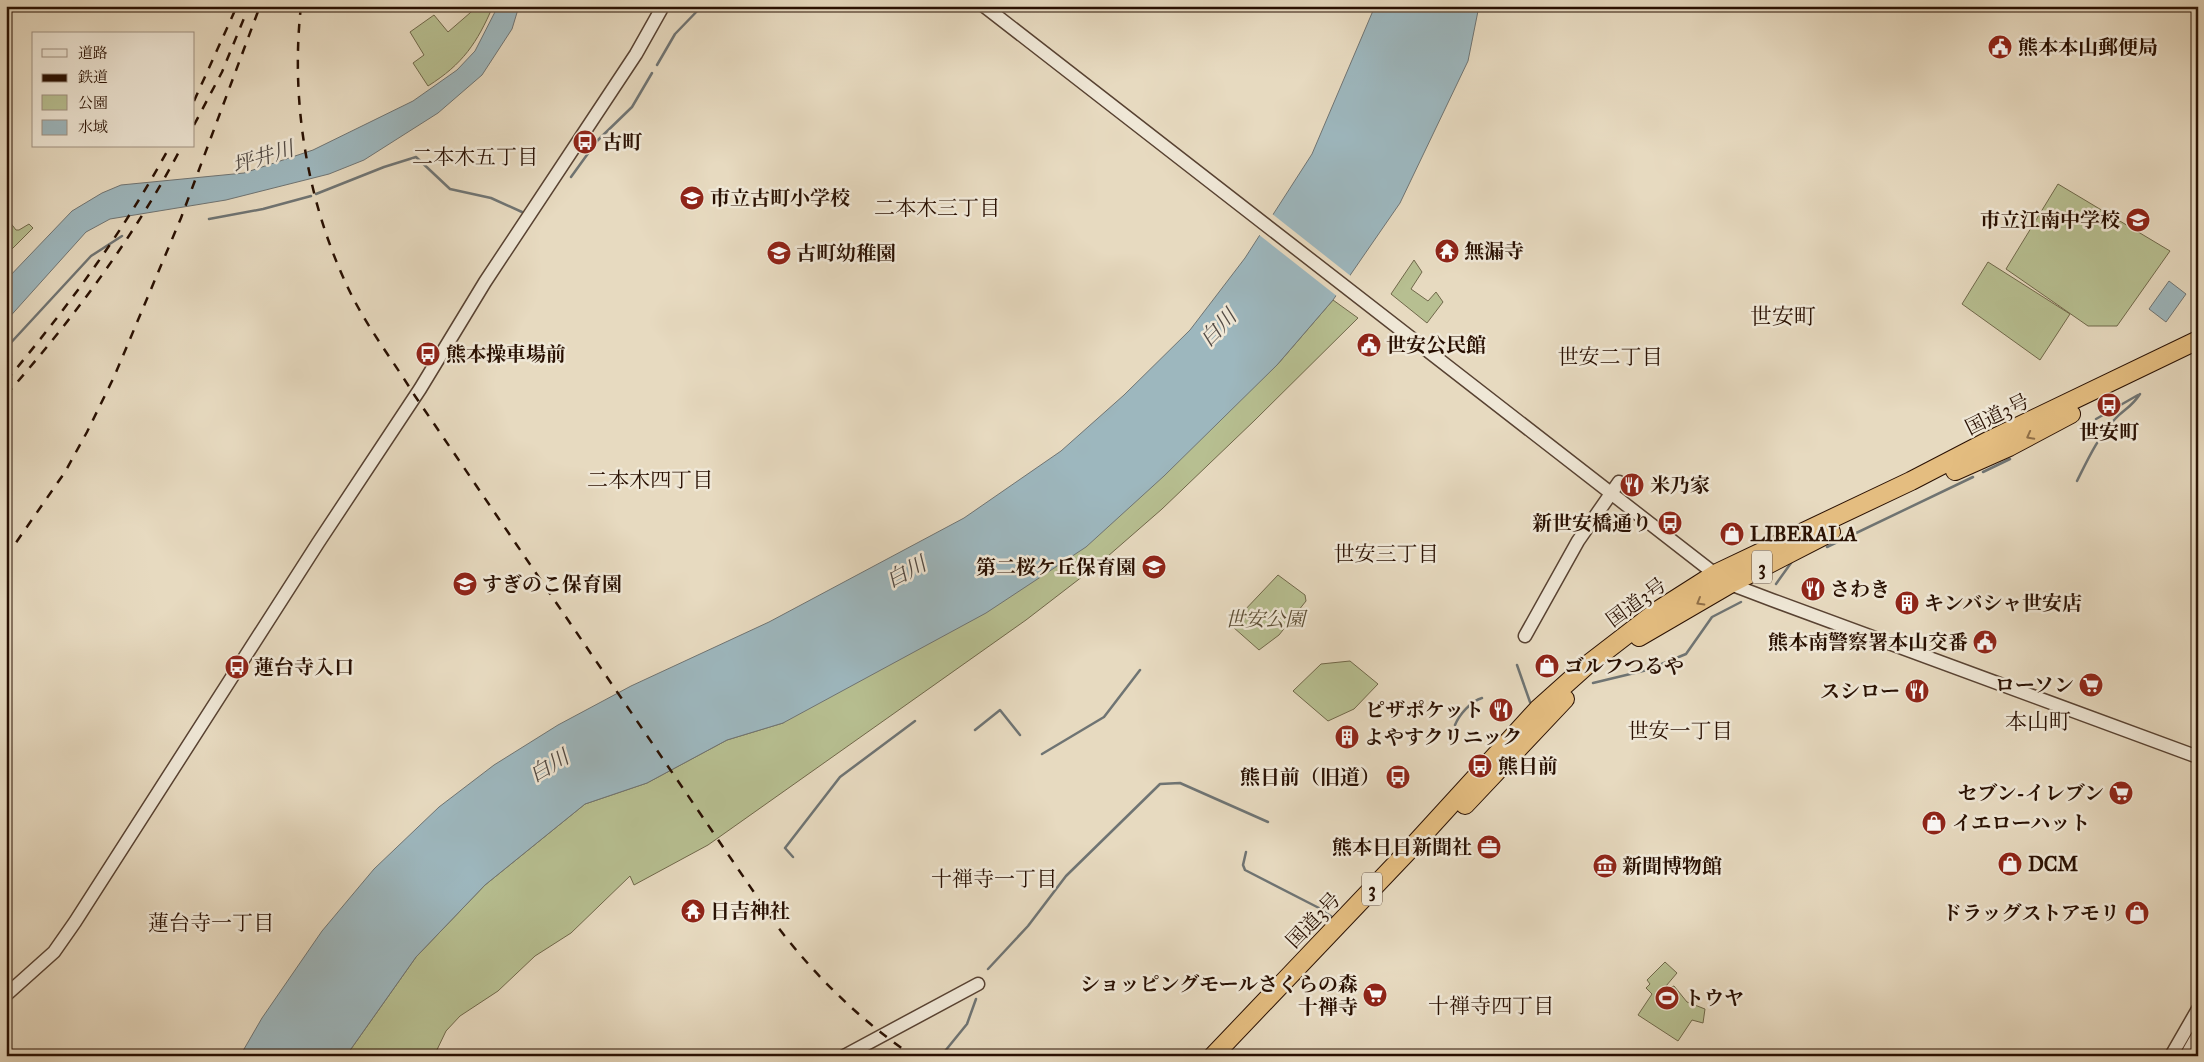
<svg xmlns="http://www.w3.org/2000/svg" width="2204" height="1062" font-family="'IM FELL Great Primer','Noto Serif JP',serif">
<rect width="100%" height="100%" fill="#e7dac0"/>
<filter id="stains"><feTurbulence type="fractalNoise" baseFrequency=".004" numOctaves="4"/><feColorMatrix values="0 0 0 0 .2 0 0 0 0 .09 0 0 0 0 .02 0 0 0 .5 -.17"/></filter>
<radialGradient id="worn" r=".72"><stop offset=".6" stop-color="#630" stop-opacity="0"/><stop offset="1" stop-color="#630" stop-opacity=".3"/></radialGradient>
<!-- green -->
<path fill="#b7bf91" stroke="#70684a" d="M478,6H493C477,43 463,64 428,86L413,63L424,55L410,32L434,15L448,32Z
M2058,184L2170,251L2117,326H2088L2006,269Z
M6,217L16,230H19L29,224L33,228L6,255Z
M1414,260L1422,272L1411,289L1428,301L1436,292L1443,302L1427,323L1391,294Z
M1988,262L2070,314L2040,360L1962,304Z
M1333,300L1358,318L1255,420L1162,509L1100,563L1026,620L708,845L634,885L630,876L571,933L535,956L498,991L460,1016L446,1031L434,1056H346L416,957L485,885L585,804L647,783L727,740L783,723L1277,365Z
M1278,575L1305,595L1306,601L1279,635L1259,650L1233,627L1242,613Z
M1350,661L1378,684L1354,709L1328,721L1293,691L1321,664Z
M1665,962L1677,973L1666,986L1668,988L1674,986L1687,1002L1705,1009L1703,1023L1692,1020L1678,1041L1638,1015L1652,994L1646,988L1650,984L1647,980Z"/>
<!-- water -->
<path fill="#9db7be" stroke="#6f7473" d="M498,6H519L512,29L482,75L438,113L364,160L329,174L226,200L110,219L86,232L6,321V280L72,211L102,193L121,185L244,173L313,150L413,101L457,70L475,51Z
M1375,6H1479L1468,61L1400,203L1333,300L1277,365L1164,476L1086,547L986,613L783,723L727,740L647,783L585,804L485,885L416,957L346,1056H240L262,1018L322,931L374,869L439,807L494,765L558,725L631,686L769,622L964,518L1061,451L1124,395L1190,330L1245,258L1312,154Z
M2169,281L2186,294L2166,322L2149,309Z"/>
<!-- pier -->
<path fill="#e7dac0" d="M1271,213L1352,277L1338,297L1258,234Z"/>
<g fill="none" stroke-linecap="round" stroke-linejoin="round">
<!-- stream -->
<path stroke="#6f7473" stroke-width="2.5" d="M657,65L675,34L702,6
M571,177L597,141L632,107L652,73
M316,194L384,167L416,157L450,189L491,198L522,212
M209,219L263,209L311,196
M6,348L91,256L122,236
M2096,419L2138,395
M1983,472L2010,459
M2077,481C2088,459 2098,437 2115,419C2124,409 2131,408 2140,394
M1827,547L1973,477
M1776,584L1791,563
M1517,665L1530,702
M1593,683L1647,670L1686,654L1712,617L1741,602
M1455,725C1459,715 1471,701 1482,698
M975,730L1000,710L1020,735
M1042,754L1104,717L1140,670
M1246,852L1243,865L1245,870L1319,908L1335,919
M793,857L785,848L840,777L915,721
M988,969L1028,926L1066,876L1160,784L1180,783L1268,822
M941,1056L967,1024L976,999"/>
<defs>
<path id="tertiary" d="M984,6L1715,574L1730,584L1772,600L2198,757
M1525,636L1578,541L1619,482
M6,995L54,952L75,922L318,543L420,389L485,282L636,54L663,6
M844,1056L978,984
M2171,1056L2198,1009
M2186,1056L2198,1035"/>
<path id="trunk" d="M1955,471L2009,447L2071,414
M1639,637L1730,584L1831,532
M1465,805L1565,699
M1213,1056L1412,847L1538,709L1586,666L1660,609L1715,574L1911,481L1990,440L2198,340"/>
</defs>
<!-- tertiary casing -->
<use href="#tertiary" stroke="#584232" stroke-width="15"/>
<!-- trunk casing -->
<use href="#trunk" stroke="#291002" stroke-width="20"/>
<!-- tertiary -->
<use href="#tertiary" stroke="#efe7d6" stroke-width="12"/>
<!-- trunk -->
<use href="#trunk" stroke="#e4bd80" stroke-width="18"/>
<!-- rail -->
<path stroke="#291002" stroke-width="2.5" stroke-dasharray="9 9" stroke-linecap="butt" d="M301,6C290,103 308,207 351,294C369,330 394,362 415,396L777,926C816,977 860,1020 913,1056
M194,101L237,6
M194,125L222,72L249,6
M6,381C68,307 124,231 170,146
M6,395C73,319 135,236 182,146
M6,557L65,472L87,432L114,377L181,218L260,6"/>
</g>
<!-- one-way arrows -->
<defs><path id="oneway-chevron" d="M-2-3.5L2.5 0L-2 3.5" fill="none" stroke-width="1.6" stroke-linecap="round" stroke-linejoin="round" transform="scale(1.25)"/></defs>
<g stroke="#906f47">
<use href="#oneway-chevron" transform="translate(2030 436) rotate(152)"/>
<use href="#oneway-chevron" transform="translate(1700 602) rotate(150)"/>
</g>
<!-- icons -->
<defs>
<symbol id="civic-disc" viewBox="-11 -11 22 22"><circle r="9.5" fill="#8f2418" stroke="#efe7d6"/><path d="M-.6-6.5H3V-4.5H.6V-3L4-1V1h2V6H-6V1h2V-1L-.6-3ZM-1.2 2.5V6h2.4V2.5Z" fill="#fff"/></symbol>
<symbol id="bus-disc" viewBox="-11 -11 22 22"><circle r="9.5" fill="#8f2418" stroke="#efe7d6"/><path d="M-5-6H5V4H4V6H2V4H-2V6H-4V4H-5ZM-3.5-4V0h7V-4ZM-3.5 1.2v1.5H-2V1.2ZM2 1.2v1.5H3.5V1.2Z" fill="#fff"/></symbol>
<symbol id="school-disc" viewBox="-11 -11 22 22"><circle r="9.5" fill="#8f2418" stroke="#efe7d6"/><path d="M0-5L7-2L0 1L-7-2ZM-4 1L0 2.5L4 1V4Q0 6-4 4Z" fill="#fff"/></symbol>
<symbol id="temple-disc" viewBox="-11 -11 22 22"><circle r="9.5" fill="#8f2418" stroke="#efe7d6"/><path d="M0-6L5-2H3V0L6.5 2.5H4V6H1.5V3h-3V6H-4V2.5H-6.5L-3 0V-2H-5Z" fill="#fff"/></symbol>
<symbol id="restaurant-disc" viewBox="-11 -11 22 22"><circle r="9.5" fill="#8f2418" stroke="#efe7d6"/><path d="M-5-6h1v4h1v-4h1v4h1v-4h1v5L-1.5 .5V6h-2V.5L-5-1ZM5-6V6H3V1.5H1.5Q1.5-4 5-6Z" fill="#fff"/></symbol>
<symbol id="shop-disc" viewBox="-11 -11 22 22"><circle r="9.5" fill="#8f2418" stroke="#efe7d6"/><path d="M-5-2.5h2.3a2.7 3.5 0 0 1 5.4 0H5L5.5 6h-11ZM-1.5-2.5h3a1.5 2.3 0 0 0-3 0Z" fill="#fff"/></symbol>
<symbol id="building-disc" viewBox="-11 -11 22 22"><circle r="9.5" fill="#8f2418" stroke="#efe7d6"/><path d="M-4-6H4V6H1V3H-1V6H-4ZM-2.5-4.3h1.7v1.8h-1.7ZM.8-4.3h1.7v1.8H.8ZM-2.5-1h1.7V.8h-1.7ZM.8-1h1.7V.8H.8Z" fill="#fff"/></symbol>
<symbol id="supermarket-disc" viewBox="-11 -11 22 22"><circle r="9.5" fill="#8f2418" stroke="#efe7d6"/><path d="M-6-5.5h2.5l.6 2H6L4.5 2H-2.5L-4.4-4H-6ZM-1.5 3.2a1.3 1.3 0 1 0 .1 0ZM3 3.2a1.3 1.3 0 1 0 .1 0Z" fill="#fff"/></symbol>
<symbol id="office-disc" viewBox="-11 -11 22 22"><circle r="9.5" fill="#8f2418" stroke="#efe7d6"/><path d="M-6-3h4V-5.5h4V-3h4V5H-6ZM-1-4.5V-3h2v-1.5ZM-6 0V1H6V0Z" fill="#fff"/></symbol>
<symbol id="museum-disc" viewBox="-11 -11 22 22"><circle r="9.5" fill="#8f2418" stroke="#efe7d6"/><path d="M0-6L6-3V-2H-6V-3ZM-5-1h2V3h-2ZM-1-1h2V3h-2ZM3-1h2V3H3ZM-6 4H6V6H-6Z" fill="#fff"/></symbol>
<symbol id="stadium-disc" viewBox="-11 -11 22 22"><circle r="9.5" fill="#8f2418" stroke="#efe7d6"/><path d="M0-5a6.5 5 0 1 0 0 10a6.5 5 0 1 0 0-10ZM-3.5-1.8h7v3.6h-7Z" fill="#fff"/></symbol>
</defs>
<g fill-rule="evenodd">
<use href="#civic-disc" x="1986" y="33" width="28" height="28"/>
<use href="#bus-disc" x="571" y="128" width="28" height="28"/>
<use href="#school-disc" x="678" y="184" width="28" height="28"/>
<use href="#school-disc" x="2124" y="206" width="28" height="28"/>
<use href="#temple-disc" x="1433" y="237" width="28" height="28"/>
<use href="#school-disc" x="765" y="239" width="28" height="28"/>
<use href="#civic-disc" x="1355" y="331" width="28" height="28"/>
<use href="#bus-disc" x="414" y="340" width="28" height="28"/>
<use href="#bus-disc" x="2095" y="391" width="28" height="28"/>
<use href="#restaurant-disc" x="1618" y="471" width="28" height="28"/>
<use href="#bus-disc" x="1656" y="509" width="28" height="28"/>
<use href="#shop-disc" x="1718" y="520" width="28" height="28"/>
<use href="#school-disc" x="1140" y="553" width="28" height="28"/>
<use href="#school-disc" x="451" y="570" width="28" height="28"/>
<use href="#restaurant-disc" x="1799" y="575" width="28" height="28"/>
<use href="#building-disc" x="1893" y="589" width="28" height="28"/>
<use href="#civic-disc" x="1971" y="628" width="28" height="28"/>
<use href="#shop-disc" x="1533" y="652" width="28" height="28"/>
<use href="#bus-disc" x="223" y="653" width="28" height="28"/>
<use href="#supermarket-disc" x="2077" y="671" width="28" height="28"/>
<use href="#restaurant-disc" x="1903" y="677" width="28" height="28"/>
<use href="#restaurant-disc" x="1487" y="696" width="28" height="28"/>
<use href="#building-disc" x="1333" y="723" width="28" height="28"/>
<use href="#bus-disc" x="1466" y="752" width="28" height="28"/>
<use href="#bus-disc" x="1384" y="763" width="28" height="28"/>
<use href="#supermarket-disc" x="2107" y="779" width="28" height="28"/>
<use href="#shop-disc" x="1920" y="809" width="28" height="28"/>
<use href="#office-disc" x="1475" y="833" width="28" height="28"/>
<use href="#shop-disc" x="1996" y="850" width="28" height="28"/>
<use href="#museum-disc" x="1591" y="852" width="28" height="28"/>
<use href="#temple-disc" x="679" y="897" width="28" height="28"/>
<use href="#shop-disc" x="2123" y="899" width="28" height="28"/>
<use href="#supermarket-disc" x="1361" y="981" width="28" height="28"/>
<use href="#stadium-disc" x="1653" y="984" width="28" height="28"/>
</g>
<g text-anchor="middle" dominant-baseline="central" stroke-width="5" stroke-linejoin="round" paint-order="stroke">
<!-- shield labels -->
<g fill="#efe7d6" stroke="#645042" stroke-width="1">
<rect x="1752" y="550.5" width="20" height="33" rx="4"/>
<rect x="1362" y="872.5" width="20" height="33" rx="4"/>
</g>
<g font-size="19" font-weight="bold" fill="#291002">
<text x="1762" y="567">3</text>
<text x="1372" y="889">3</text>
</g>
<!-- poi labels -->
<g font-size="20" font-weight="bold" fill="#291002" stroke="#efe7d6" text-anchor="start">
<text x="2018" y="47">熊本本山郵便局</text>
<text x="602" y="142">古町</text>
<text x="710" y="198">市立古町小学校</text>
<text x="2120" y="220" text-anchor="end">市立江南中学校</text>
<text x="1464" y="251">無漏寺</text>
<text x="796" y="253">古町幼稚園</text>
<text x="1386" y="345">世安公民館</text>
<text x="446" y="354">熊本操車場前</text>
<text x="2109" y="432" text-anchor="middle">世安町</text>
<text x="1650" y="485">米乃家</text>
<text x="1652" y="523" text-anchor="end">新世安橋通り</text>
<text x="1750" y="534">LIBERALA</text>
<text x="1136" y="567" text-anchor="end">第二桜ケ丘保育園</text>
<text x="482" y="584">すぎのこ保育園</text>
<text x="1830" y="589">さわき</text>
<text x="1924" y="603">キンバシャ世安店</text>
<text x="1968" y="642" text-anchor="end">熊本南警察署本山交番</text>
<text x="1564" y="666">ゴルフつるや</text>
<text x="254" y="667">蓮台寺入口</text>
<text x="2074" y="685" text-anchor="end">ローソン</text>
<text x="1900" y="691" text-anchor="end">スシロー</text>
<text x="1484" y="710" text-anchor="end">ピザポケット</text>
<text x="1364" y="737">よやすクリニック</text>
<text x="1498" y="766">熊日前</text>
<text x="1380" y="777" text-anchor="end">熊日前（旧道）</text>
<text x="2104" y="793" text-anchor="end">セブン-イレブン</text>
<text x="1952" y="823">イエローハット</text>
<text x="1472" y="847" text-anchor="end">熊本日日新聞社</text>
<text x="2028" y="864">DCM</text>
<text x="1622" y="866">新聞博物館</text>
<text x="710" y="911">日吉神社</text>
<text x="2120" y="913" text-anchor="end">ドラッグストアモリ</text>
<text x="1358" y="984" text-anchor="end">ショッピングモールさくらの森<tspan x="1358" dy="23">十禅寺</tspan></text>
<text x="1684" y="998">トウヤ</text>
</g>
<!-- street labels -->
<g font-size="20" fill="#291002" stroke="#efe7d6">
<text transform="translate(1997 414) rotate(-26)">国道3号</text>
<text transform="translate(1636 602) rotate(-36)">国道3号</text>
<text transform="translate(1313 920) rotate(-46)">国道3号</text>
</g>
<!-- park labels -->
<g font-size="20" font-style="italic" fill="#5b4d34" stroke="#efe7d6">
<text x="1265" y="619">世安公園</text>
</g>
<!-- water labels -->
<g font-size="21" font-style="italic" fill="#524a44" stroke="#efe7d6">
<text transform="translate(263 157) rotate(-17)">坪井川</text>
<text transform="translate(1218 328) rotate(-46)">白川</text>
<text transform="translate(906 572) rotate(-28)">白川</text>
<text transform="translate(549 766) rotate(-31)">白川</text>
</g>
<!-- neighbourhood labels -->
<g font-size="21" fill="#291002" stroke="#efe7d6">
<text x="475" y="157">二本木五丁目</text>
<text x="937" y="208">二本木三丁目</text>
<text x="1610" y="357">世安二丁目</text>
<text x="650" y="480">二本木四丁目</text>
<text x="1386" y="554">世安三丁目</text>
<text x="1680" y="731">世安一丁目</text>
<text x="994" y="879">十禅寺一丁目</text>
<text x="211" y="923">蓮台寺一丁目</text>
<text x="1491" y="1006">十禅寺四丁目</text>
</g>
<!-- quarter labels -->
<g font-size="22" fill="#291002" stroke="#efe7d6">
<text x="1783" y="316">世安町</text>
<text x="2038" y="721">本山町</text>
</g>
</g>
<!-- margin -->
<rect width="2204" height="1062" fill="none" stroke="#e7dac0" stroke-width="25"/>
<rect x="8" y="8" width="2189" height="1047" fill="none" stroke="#291002" stroke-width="2.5"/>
<rect x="12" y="12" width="2179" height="1037" fill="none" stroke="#291002"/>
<!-- legend -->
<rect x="32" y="32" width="162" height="115" fill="#efe7d6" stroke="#a09181"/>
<rect x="42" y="49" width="25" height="8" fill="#efe7d6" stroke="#a09181"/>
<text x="78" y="58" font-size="15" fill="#291002">道路</text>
<rect x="42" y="74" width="25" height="8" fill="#291002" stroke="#a09181"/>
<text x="78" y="82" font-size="15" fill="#291002">鉄道</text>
<rect x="42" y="95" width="25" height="15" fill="#b7bf91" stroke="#a09181"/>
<text x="78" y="108" font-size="15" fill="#291002">公園</text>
<rect x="42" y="120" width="25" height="15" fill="#9db7be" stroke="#a09181"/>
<text x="78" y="132" font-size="15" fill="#291002">水域</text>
<rect width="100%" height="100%" filter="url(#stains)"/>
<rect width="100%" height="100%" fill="url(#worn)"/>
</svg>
